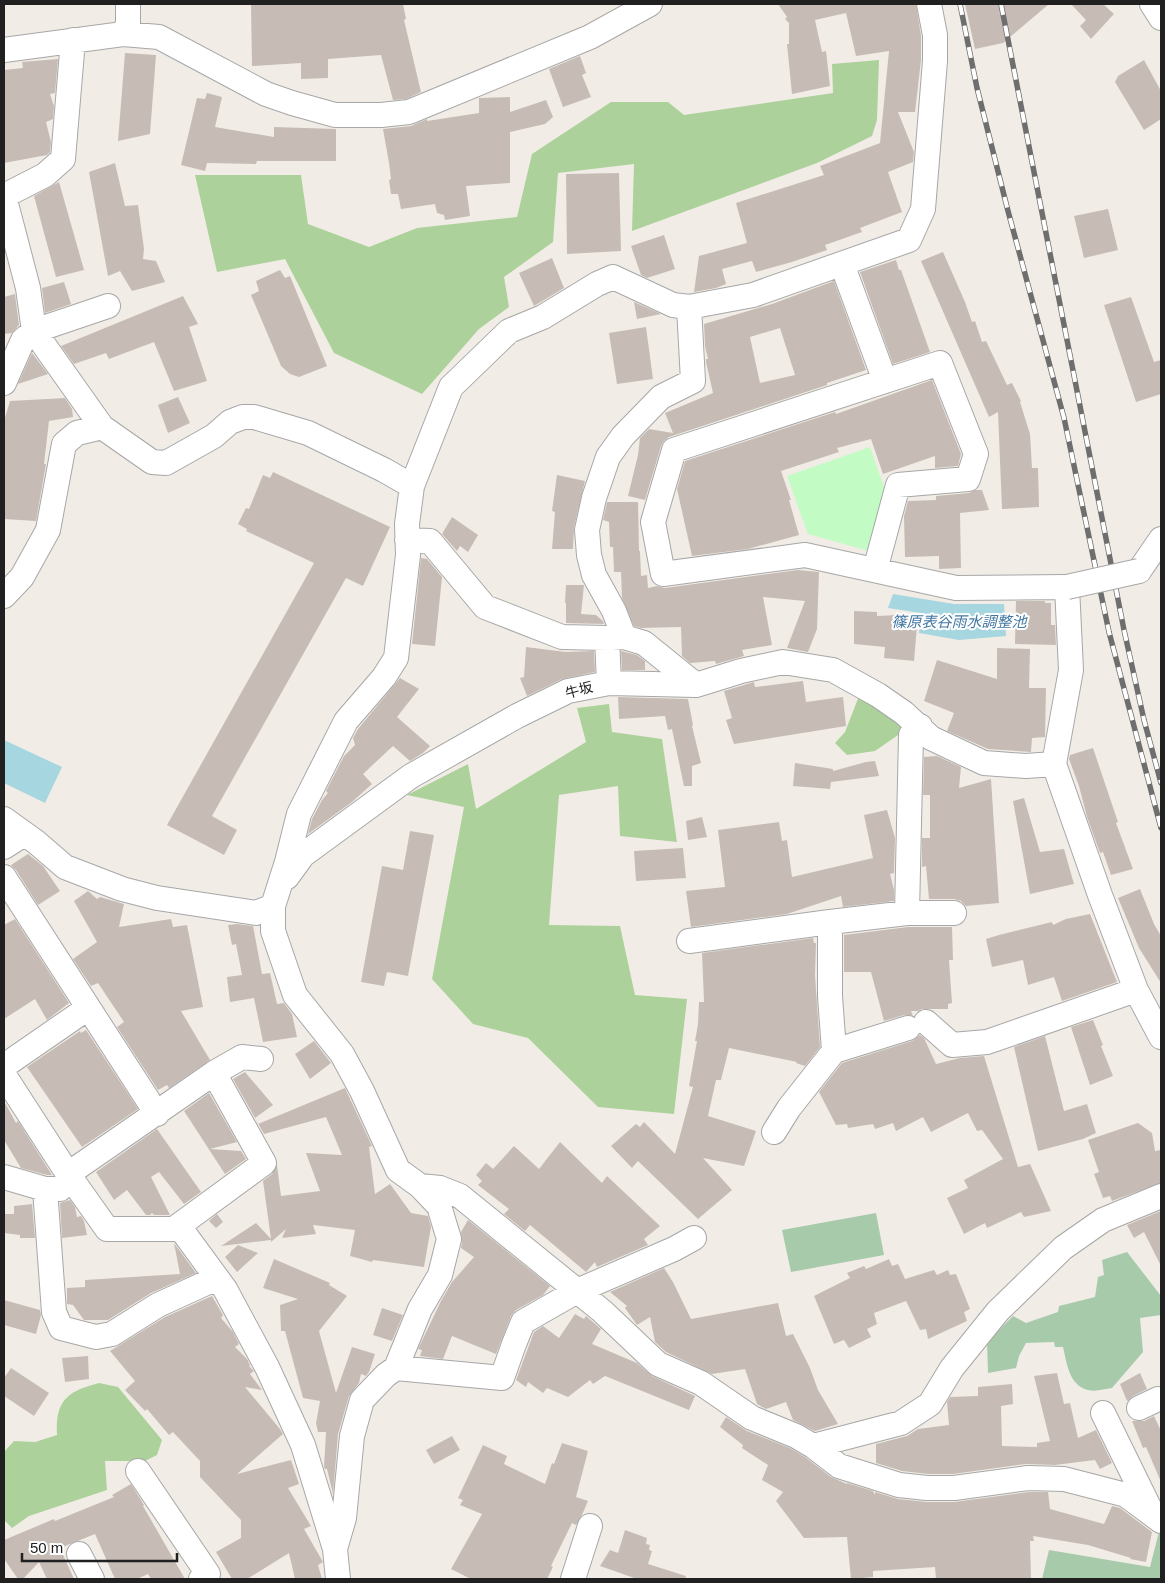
<svg xmlns="http://www.w3.org/2000/svg" width="1165" height="1583" font-family="Helvetica,'Noto Sans JP',sans-serif">
<rect width="100%" height="100%" fill="#f1ede6"/>
<!-- forest -->
<path fill="#add19a" d="M879,60L877,120L872,136L817,163L632,231L634,164L558,173L553,242L504,277L509,307L479,329L422,394L334,353L285,259L217,272L195,175H301L308,224L369,247L417,228L517,217L532,154L611,102H668L684,115L833,93L832,64Z
M861,691L914,724L875,751L847,755L835,743L845,732Z
M609,704L612,732L662,739L677,842L620,836L618,786L559,795L549,925L620,926L635,995L687,999L674,1114L598,1107L528,1038L473,1024L432,979L464,807L407,795L468,764L476,809L586,742L577,708Z
M99,1383L118,1387L162,1440L157,1455L145,1461H105L107,1490L29,1516L12,1528L4,1520V1452L14,1441L35,1442L57,1435C55,1400 68,1391 99,1383Z"/>
<!-- cemetery -->
<path fill="#a7caaa" d="M876,1213L884,1255L791,1272L782,1230Z
M1127,1252L1161,1296V1315L1140,1318L1143,1352L1112,1388C1105,1389 1095,1392 1088,1390C1069,1385 1067,1364 1063,1347H1055L1054,1342L1026,1343L1019,1356L1016,1368L988,1373L987,1342L1013,1316L1026,1323L1058,1312L1059,1306L1095,1297L1098,1277L1104,1275L1102,1260Z
M1160,1528L1161,1529V1579H1042L1049,1550L1150,1567Z"/>
<!-- park -->
<path fill="#c3fbc4" d="M870,447L885,490L869,551L808,534L787,476Z"/>
<!-- water -->
<path fill="#a6d6df" d="M893,594L954,604H1004L1006,636L959,640L919,633L921,613L888,608Z
M4,740L62,767L45,803L4,783Z"/>
<!-- building -->
<path fill="#c6bcb5" fill-rule="evenodd" d="M251,4H403L406,19L404,20L421,92L406,99L393,100L381,55L328,59V78L301,79V63L252,66Z
M778,4H916L921,36V60L915,112H898L914,152L913,162L888,172L902,212L860,228L862,232L825,245L827,250L792,262L756,272L752,261L722,269L726,284L716,288L694,292L699,256L747,243L736,203L824,175L820,166L880,143L889,51L856,56L846,13L815,20L822,52L826,51L830,86L792,94L787,44H789V23L785,19L787,17Z
M965,4H1049L1003,43L975,49Z
M1071,4H1103L1114,14L1091,39L1080,26L1086,20Z
M125,53L156,55L150,134L118,141Z
M580,56L586,73L582,75L591,97L563,107L549,69Z
M58,59L55,93L50,94L54,106L53,119L46,122L51,142L50,152L47,155L4,163V70L23,68L22,62Z
M1144,60L1161,91V119L1144,130L1115,82L1118,76Z
M207,93L222,97L215,127L274,137V127L336,129V161H257L256,164L207,163L205,171L181,165L197,98L205,99Z
M510,97V112L546,100L553,117L545,124L510,132V183L466,186L470,216L445,220L444,215L437,213L435,204L401,209L398,194H391L389,180L391,179L389,163L383,129L411,126L427,119V121L479,113V98Z
M115,163L125,206L138,205L144,249L143,259L156,261L165,282L132,291L120,271L108,276L89,172Z
M619,173L621,251L567,254L566,174Z
M59,182L84,270L56,277L34,196Z
M1108,209L1118,250L1084,258L1074,216Z
M664,235L675,269L647,278L641,275L631,246Z
M943,252L965,302L972,322L975,321L982,342L986,341L1007,385L1012,383L1021,401L1020,402L1030,434L1032,468H1038L1039,507L1002,509L998,412L989,417L921,261Z
M552,258L564,288L534,306L519,273Z
M896,260L899,270H901L930,352L893,364L860,272Z
M280,270L285,278L290,276L327,366L299,377L290,374L281,366L251,295L259,291L256,281Z
M834,281L866,370L827,383V385L669,437L664,441L661,446L645,500L628,496L638,455L640,438L649,429L673,433L665,413L713,393L706,362V359H708L705,346L704,324L772,304ZM780,328L795,375L760,383L750,337Z
M64,282L71,304L45,313L42,288Z
M15,294L19,325L12,333L4,334V297Z
M183,296L198,324L189,327L207,381L174,391L154,342L109,359L106,353L74,364L61,346Z
M1131,297L1154,362L1161,360V394L1136,402L1104,305Z
M634,302L661,314L637,319Z
M646,327L653,379L617,384L609,333Z
M32,353L48,374L18,384Z
M932,380L961,454L958,466L935,468V456L883,474L871,439L837,448L839,452L781,471L791,500H789L799,535L748,549L692,556L677,489L685,461L835,412L836,414Z
M178,397L190,423L168,433L158,405Z
M65,398L72,409L73,417L49,421L44,464H46L36,521L4,519V421L10,401Z
M273,472L390,527L363,586L346,578L212,816L237,830L224,855L167,825L314,563L246,531L247,529L238,524L246,508L249,509L263,475L270,478Z
M557,475L585,481L574,527L573,549H552L555,512L552,511Z
M975,490H982L989,510L960,513L961,568L939,569V556L905,557L904,516L908,501L936,500V496L969,493Z
M607,502H638L639,551H640L641,576L647,575L648,588L657,586L665,588L798,570L819,572L817,629L808,652L787,648L805,601L763,597L772,645L742,650L744,656L716,664L715,661L690,663L682,656L681,627L641,628L634,626L622,598L621,572H614L613,547H610L609,522L603,520Z
M452,517L478,535L468,552L460,546L457,551L442,534Z
M421,558L427,559L442,577L435,646L412,644Z
M566,585H584L581,614L596,615L603,621L604,624L566,623V603H565Z
M1016,601H1045V603H1051V625H1055L1056,645L1015,644Z
M854,611L877,612V616L918,614L914,661L884,658L885,647L854,644Z
M526,647L566,652L594,651L595,672L562,679L527,696L520,678L524,677Z
M997,648L1030,649L1029,688H1046L1045,737L1032,738L1031,752L988,749L947,731L954,713L924,701L937,660L997,679Z
M621,651L637,655L645,661V670H622Z
M400,678L419,689L397,717L430,746L423,753L410,761L393,746L363,774L372,784L352,802L308,834L312,819L322,800L328,793L326,791L344,756L355,745L353,738L358,729Z
M803,681L806,702L843,697L846,726L734,744L726,720L732,718L724,691L754,682L755,687Z
M618,697L688,699L693,725L692,726L701,763L692,766V786H684L672,729L668,730L665,716L619,719Z
M1093,748L1118,822L1116,823L1133,869L1111,875L1103,852L1100,853L1087,817L1079,786L1069,759L1070,755Z
M937,756L961,767L959,788L991,779L999,903L966,906L961,901L954,899H929L926,866L922,867V838H930V795H923L924,757Z
M875,761L879,776L831,782L830,789L793,786L795,763L833,769V771L866,762Z
M1024,798L1040,852L1064,849L1074,884L1030,894L1013,801Z
M887,810L895,838L894,873L890,874L894,890V901L843,907L841,896L787,914L691,927L686,891L725,887L718,830L779,822L782,841L787,840L792,877L873,858L864,815Z
M702,817L707,837L688,840L686,821Z
M410,831L434,835L408,976L387,972L384,986L361,982L382,866L403,870Z
M683,848L686,878L636,881L634,851Z
M28,854L43,866L60,891L38,905L16,870L11,865Z
M1140,889L1154,924L1161,936V983L1139,948L1118,898Z
M88,891L97,899L100,897L124,904L119,927L171,919L173,927L187,925L203,1007L181,1011L210,1060L169,1088L167,1085L158,1090L117,1027L124,1022L98,983L91,986L73,959L97,942L74,901Z
M1090,914L1117,982L1062,1001L1054,977L1028,985L1023,960L992,967L986,939L999,935L1052,922L1053,925L1066,919Z
M15,919L69,1003L47,1020L35,999L4,1019V925Z
M237,924L253,926L262,974L270,973L277,1004L284,1003L292,1014L297,1037L263,1042L254,998L230,1002L227,977L242,975L236,944L232,945L228,925Z
M908,927H952L953,960H949L952,1003L948,1004V1009H922L918,1011H911L913,1016L904,1015L884,1021L871,972H844V935Z
M813,938L814,943H816L815,975L820,1047L805,1066L796,1063L797,1062L729,1048L721,1080H716L708,1116L756,1131L744,1166L703,1158L732,1190L698,1219L638,1161L632,1168L611,1146L636,1124L640,1127L644,1122L675,1154L693,1087L689,1086L697,1041H695L698,1024L699,1002H704L702,953Z
M1093,1020L1103,1045L1101,1046L1113,1076L1090,1085L1071,1027Z
M86,1030L138,1109L82,1147L27,1067L80,1031L81,1033Z
M920,1035L924,1038L936,1064L960,1058L984,1056L1018,1167L1030,1164L1051,1211L1024,1217L1021,1212L987,1228L985,1223L964,1234L947,1198L968,1188L964,1180L1003,1159L982,1130L977,1131L968,1113L931,1132L923,1117L896,1131L893,1123L875,1129L873,1124L848,1128L847,1124L836,1125L819,1092L842,1063L912,1041Z
M1045,1036L1064,1111L1087,1104L1096,1133L1083,1139L1038,1151L1014,1047Z
M314,1041L331,1063L310,1079L295,1054Z
M245,1072L273,1105L255,1118L258,1124L345,1088L372,1146L369,1147L375,1194L390,1184L411,1213L428,1216L431,1227L424,1267L373,1260L372,1262L350,1256L355,1230L313,1225L316,1234L282,1238L286,1229L271,1242V1240L221,1246L256,1223L271,1239L263,1181L272,1174L277,1165L281,1196L320,1191L306,1153L342,1155L326,1117L264,1134L233,1079Z
M209,1093L237,1142L210,1149L241,1151L246,1159L225,1174L184,1111Z
M4,1101L16,1123L18,1121L52,1175H47L21,1168L4,1140Z
M1138,1123L1152,1133L1155,1151L1161,1150V1183L1112,1201L1110,1196L1103,1198L1094,1174L1099,1172L1088,1140Z
M157,1129L201,1192L184,1204L159,1172L151,1177L170,1215H154L152,1213L150,1215H146L127,1190L114,1200L96,1172Z
M560,1142L602,1183L607,1176L660,1226L644,1239L648,1245L597,1267L595,1262L586,1272L530,1225L525,1231L504,1214L509,1209L478,1185L482,1181L476,1175L486,1163L493,1169L514,1146L539,1169Z
M70,1200L75,1207L77,1217L81,1216L84,1221L87,1235L62,1238L60,1203Z
M32,1204L35,1238H20V1235L4,1233V1214H14V1206Z
M1161,1211V1266L1144,1232L1134,1238L1127,1225Z
M217,1214L223,1222L216,1228L209,1221Z
M468,1220L550,1286L543,1295L516,1310L511,1316L496,1354L452,1336L443,1359L420,1356L422,1350L418,1349L441,1301L452,1282L474,1257L461,1248L462,1242L461,1232Z
M174,1243L196,1273L151,1293L108,1320H84L73,1305L67,1304V1288L85,1287V1280L180,1274Z
M238,1245L258,1253L237,1272L225,1257Z
M274,1259L330,1283L329,1285L347,1296L319,1331L336,1393L352,1347L375,1354L369,1372L366,1376L361,1374L359,1383L349,1396L338,1434L333,1494L327,1469H325L324,1467L326,1432H318L316,1423L320,1401L303,1398L285,1331H281L280,1305L298,1299L263,1288Z
M889,1259L892,1266L898,1264L905,1279L934,1270L937,1275L948,1270L950,1275L956,1274L970,1309L964,1312L967,1321L928,1339L926,1329L920,1330L906,1301L874,1313L877,1324L867,1329L871,1337L849,1348L844,1340L834,1344L814,1296L850,1278L847,1273L864,1266L866,1269Z
M664,1268L673,1282L691,1319L778,1303L786,1336L793,1334L810,1368L818,1390L838,1424L815,1431L793,1420L786,1402L766,1409L757,1404L745,1369L712,1374L666,1352L655,1342L650,1317L637,1325L625,1308L627,1306L610,1292Z
M212,1296L223,1315L221,1318L233,1332L239,1344L235,1347L247,1359L250,1365L249,1366L254,1371L250,1374L262,1390L245,1387L280,1429L283,1434L237,1474L291,1460L299,1484L288,1488L311,1526L304,1529L323,1562L318,1565L322,1579H295L289,1553L247,1579H232L216,1552L241,1538V1520L200,1477V1461L173,1432L169,1435L147,1409L145,1411L125,1390L135,1381L110,1351L165,1317Z
M4,1300L40,1310L41,1315L36,1334L4,1325Z
M382,1308L403,1315L392,1341L373,1335Z
M575,1314L584,1319L586,1316L601,1329L592,1344L637,1363L652,1376L695,1396L689,1410L605,1376L593,1384L590,1380L568,1397L547,1388L543,1393L528,1382L526,1387L516,1380L534,1332L543,1326L559,1338Z
M88,1356L89,1379L65,1382L62,1358Z
M11,1368L49,1393L34,1416L4,1396V1378Z
M1057,1373L1064,1404L1070,1403L1078,1438L1096,1430L1112,1463L1100,1469L1095,1460L1055,1465L1026,1464L953,1474H928L902,1471L876,1463V1444L907,1436L918,1429L949,1425L947,1402L950,1397L978,1396V1387L1012,1384L1013,1404L1001,1406L1002,1446L1037,1447V1443L1050,1441L1034,1376Z
M1140,1373L1147,1389L1133,1396L1127,1401L1120,1384Z
M1154,1416L1161,1431V1482L1146,1447L1143,1448L1132,1421H1144Z
M726,1417L747,1431L790,1448L805,1457L831,1477L847,1484V1483L873,1491L875,1495V1492L898,1499L927,1502H954L1029,1492H1048L1050,1509L1104,1524L1112,1506L1120,1508L1152,1532L1146,1562L1130,1559L1131,1558L1088,1545L1033,1536L1034,1541H1030L1031,1579H936L935,1567L873,1571V1577L851,1579L847,1537L804,1538L776,1501L783,1492L762,1480L768,1465L742,1448L743,1445L720,1427Z
M452,1436L460,1450L434,1464L426,1450Z
M562,1443L588,1451L576,1497L588,1501L582,1515L576,1525L572,1523L551,1566L553,1567L547,1579H471L451,1569L482,1514L460,1505L463,1500L458,1498L483,1445L507,1456L504,1464L545,1484L552,1463L554,1464Z
M131,1484L144,1505L143,1506L185,1579H151L148,1574L137,1579H115L95,1534L60,1548L74,1579H47L39,1562L23,1579H18L4,1559V1540L54,1519L55,1521L114,1497L112,1495Z
M625,1530L647,1538L646,1544L650,1545L649,1550L652,1551L648,1564L686,1576L685,1579H637L600,1566L610,1550L618,1553Z"/>
<g fill="none" stroke-linecap="round" stroke-linejoin="round">
<defs>
<path id="street" d="M929,4L935,35V61L923,209L909,240L753,295L689,307L673,305L613,277L597,284L543,317L509,331L451,387L412,486L407,524L408,555L396,658L384,677L346,721L299,814L287,862L273,906V931L295,995L342,1054L362,1091L398,1170L420,1186L440,1188L460,1196L602,1311L658,1364L701,1383L752,1418L796,1436L813,1446L839,1466L899,1485L927,1488H954L1028,1478L1064,1479L1126,1495L1161,1521
M1152,4L1161,18
M123,34L128,24V4
M4,50L123,34L159,37L266,94L292,103L335,115H381L409,112L590,37L650,4
M4,196L28,288L34,331L102,427L152,462L166,463L214,436L230,422L243,417H254L308,433L384,470L412,486
M4,196L45,175L63,159L73,40
M842,264L885,381
M4,383L23,340L34,331L108,306
M407,540L430,541L485,607L562,637L607,638
M875,570L898,485L968,479L976,454L940,363L674,450L653,522L663,574L805,555L956,588L1067,587L1071,670L1054,764L1100,895L1136,990L1161,1037
M1139,571L1161,539
M4,596L22,577L48,530L64,444L77,433L102,427
M624,637L644,643L696,685
M609,683L607,638L624,637L614,611L594,575L589,555L587,530L594,498L608,457L623,436L661,397L693,381L689,307
M4,819L36,842L65,867L122,889L157,898L256,913L273,906
M4,847L24,834
M4,877L157,1114
M287,877L303,855L411,776L517,716L568,691L609,683L696,685L741,671L783,662L833,670L878,695L904,713L931,738L984,763L1026,766L1054,764
M907,913L911,735L920,726
M689,941L830,922
M926,1022L952,1045L987,1042L1136,990
M834,1051L830,996V922L907,913H954
M4,1066L88,1008
M214,1073L242,1057L261,1059
M4,1075L68,1174L107,1229H181L225,1289L267,1367L303,1445L335,1549L338,1579
M774,1132L789,1108L834,1051L908,1028
M68,1174L214,1073L264,1163L174,1229
M4,1177L45,1189H60
M45,1189L54,1312L61,1328L96,1337L112,1334L158,1305L217,1278
M396,1368L420,1309L440,1275L449,1239L439,1206L420,1186
M1139,1408L1158,1399
M1103,1413L1152,1513
M813,1446L901,1423L930,1404L952,1368L998,1311L1063,1248L1103,1220L1161,1196
M138,1471L208,1574L201,1579
M335,1549L344,1518L352,1436L362,1400L386,1375L396,1368L502,1378L514,1344L523,1322L577,1291L674,1249L694,1238
M79,1554L92,1579
M573,1579L590,1526"/>
</defs>
<!-- street casing -->
<use href="#street" stroke="#a7a7a7" stroke-width="26"/>
<!-- street -->
<use href="#street" stroke="#fff" stroke-width="24"/>
<defs>
<path id="rail" d="M960,4L977,88L1008,211L1064,418L1109,632L1161,828
M1001,4L1124,630L1144,720L1161,783"/>
</defs>
<!-- rail casing -->
<use href="#rail" stroke="#6e6e6e" stroke-width="5.5"/>
<!-- rail -->
<use href="#rail" stroke="#fff" stroke-width="4" stroke-dasharray="11" stroke-linecap="butt"/>
<defs>
<path id="street-bridge" d="M1067,587L1139,571"/>
</defs>
<!-- street-bridge casing -->
<use href="#street-bridge" stroke="#a7a7a7" stroke-width="26" stroke-linecap="butt"/>
<!-- street-bridge -->
<use href="#street-bridge" stroke="#fff" stroke-width="24"/>
</g>
<g text-anchor="middle" dominant-baseline="central" stroke-width="4" stroke-linejoin="round" paint-order="stroke">
<!-- street labels -->
<g font-size="14" fill="#202020" stroke="#fff">
<text transform="translate(579 690) rotate(-15)">牛坂</text>
</g>
<!-- water labels -->
<g font-size="15" font-style="italic" fill="#4378a3" stroke="#fff">
<text x="959" y="621">篠原表谷雨水調整池</text>
</g>
</g>
<!-- border -->
<rect width="1165" height="1583" fill="none" stroke="#202020" stroke-width="10"/>
<!-- scale -->
<path d="M22 1553v8h155v-8" fill="none" stroke="#202020" stroke-width="2.5"/>
<text x="30" y="1553" font-size="15" fill="#202020" stroke="#ffffff" stroke-width="4" paint-order="stroke">50 m</text>
</svg>
